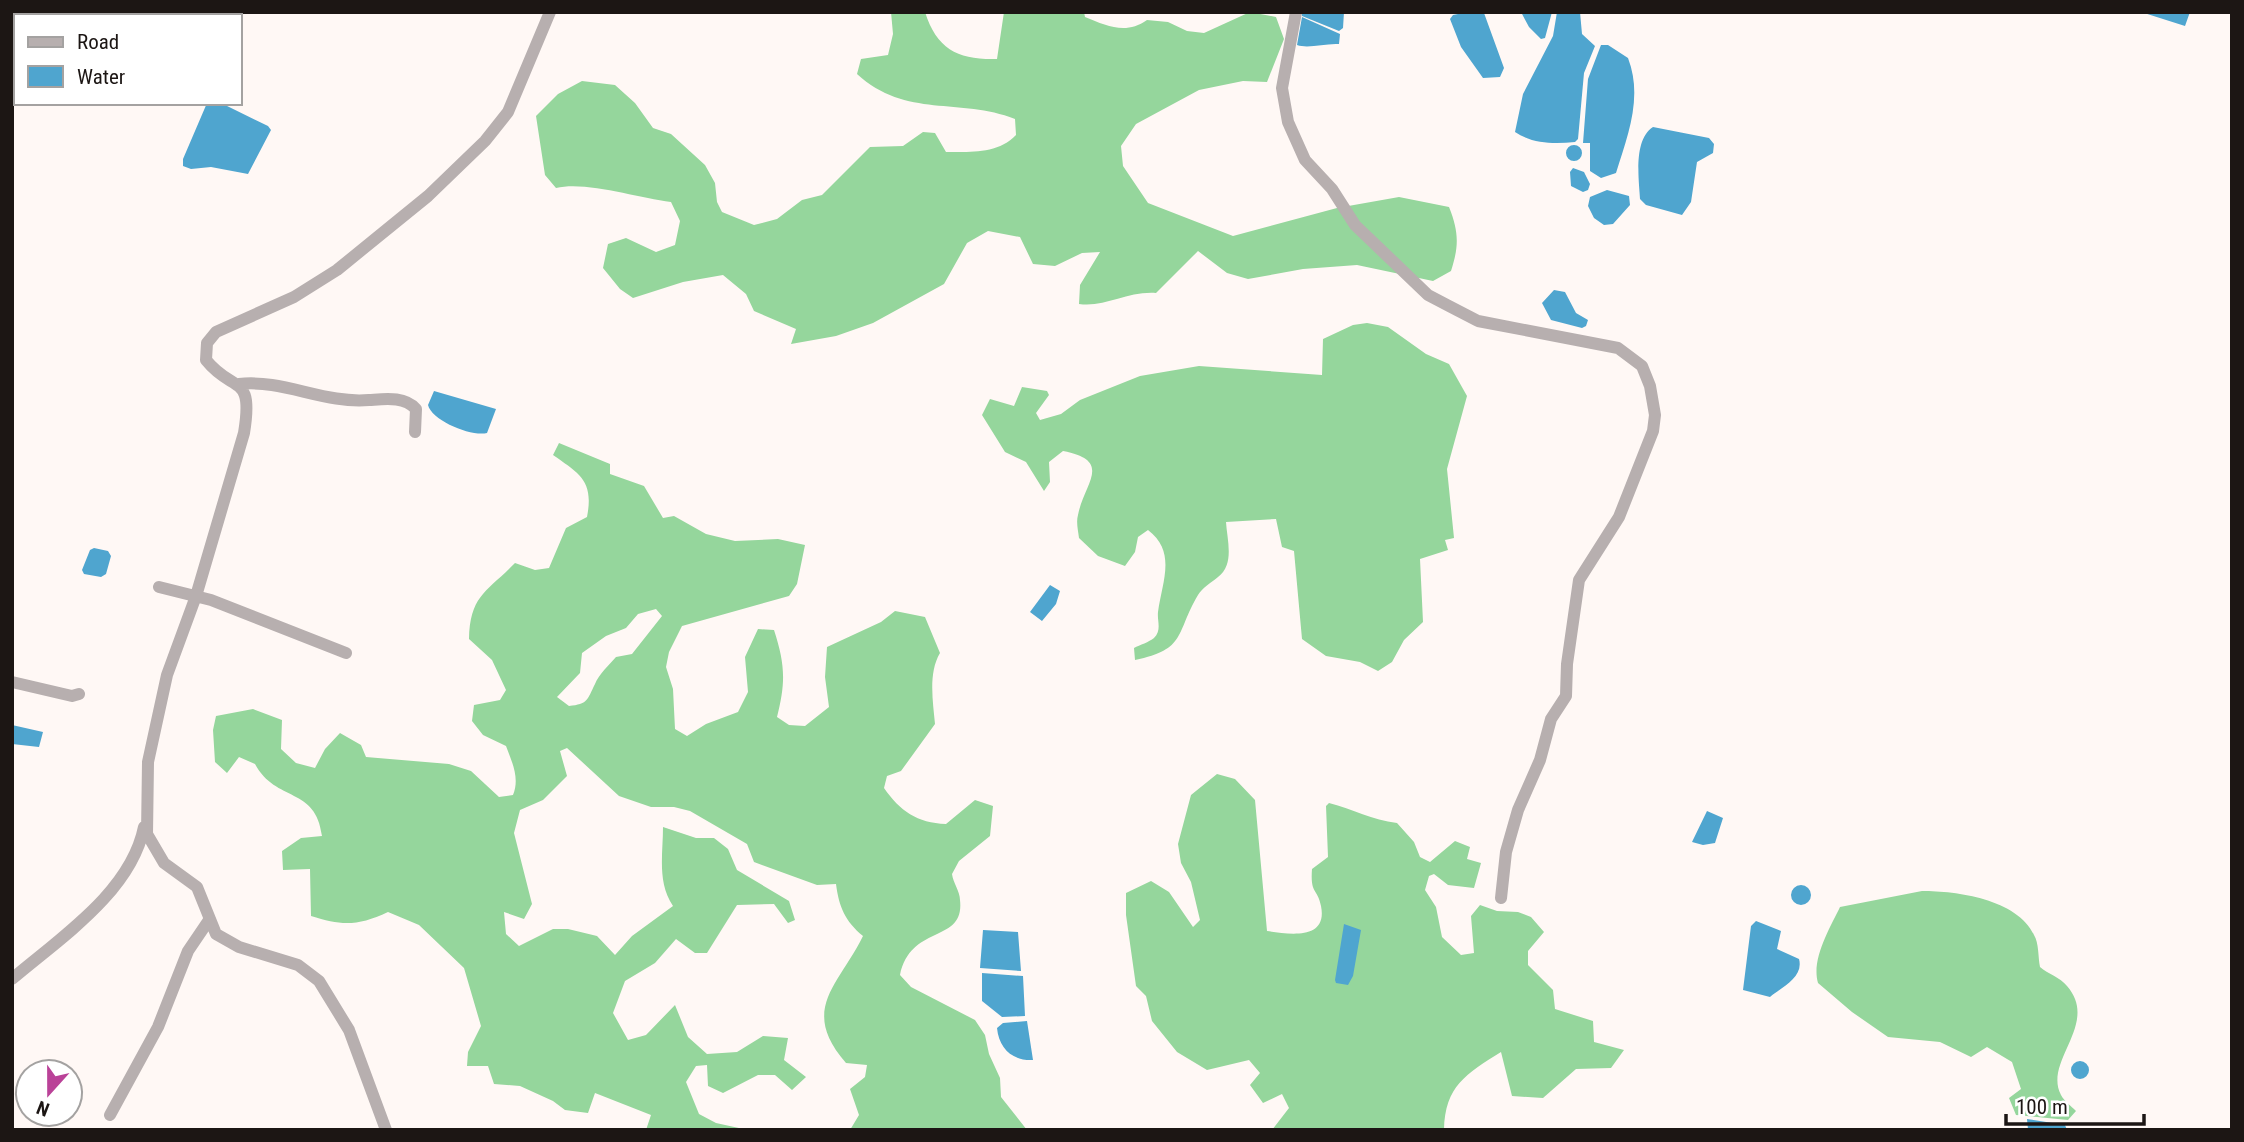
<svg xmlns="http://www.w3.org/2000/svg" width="2244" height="1142" font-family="'Roboto Condensed',sans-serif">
<rect width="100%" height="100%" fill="#fff8f5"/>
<!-- forest -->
<path fill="#95d69c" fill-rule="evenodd" d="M891,12H925C937,50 959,60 997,59L1004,12H1084L1085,17C1107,26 1126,35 1147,20L1168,22L1187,31L1204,33L1250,12L1276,17L1284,39L1267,82L1243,81L1199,90L1136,124L1121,146L1123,166L1148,203L1233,236L1337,208L1399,197L1449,207C1459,232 1459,246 1451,271L1433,281L1357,265L1303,269L1248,279L1227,273L1198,251L1156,293C1127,291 1104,308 1079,304L1080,285L1100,252L1082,253L1055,266L1033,264L1020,237L988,231L967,243L944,284L873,323L836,336L791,344L796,329L754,311L746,294L723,275L683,282L633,298L620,289L603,268L608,244L626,238L656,252L675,245L680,221L671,202C637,198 587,181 556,188L545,175L536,116L558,94L582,81L615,85L635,103L653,128L671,134L705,165L715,183L717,202L722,212L754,225L777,219L802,200L822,195L870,147L903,146L923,132L935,133L946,152C970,152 998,154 1016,135L1015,119C960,97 906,119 857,74L861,59L888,55L893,34Z
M1367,323L1388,327L1426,354L1449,364L1467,396L1447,469L1454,538L1445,540L1448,550L1420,559L1423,622L1404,640L1392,662L1378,671L1360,662L1326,656L1302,639L1294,551L1282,547L1276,519L1226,522C1227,540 1235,564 1218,577C1212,582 1202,588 1198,595C1175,634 1187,649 1135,660L1134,648C1140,645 1149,642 1154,638C1162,630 1157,621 1158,612C1162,582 1177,552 1148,530L1138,537L1135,552L1125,566L1098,556L1079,538C1078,530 1076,522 1078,515C1084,483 1114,461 1063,451L1049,462L1050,482L1044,491L1026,462L1005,452L982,415L990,399L1014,406L1022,387L1047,391L1049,395L1036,413L1040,420L1061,414L1080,400L1140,376L1199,366L1322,375L1323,339L1353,325Z
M559,443L610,464V474L644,486L663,518L674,516L706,534L735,541L778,539L805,545L797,584L789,596L682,626L669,652L666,667L673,689L675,729L687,736L706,724L738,712L748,692L745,657L758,629L774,630C785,664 786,682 777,717L789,725L805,726L829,707L825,677L827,647L881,622L895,611L925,617L940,653C928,673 933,702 935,724L901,771L887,776L884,788C900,811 917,823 946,824L975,800L993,806L990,836L959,861L952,874C953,883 960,891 960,900C965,944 911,923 900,975L911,987L975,1020L985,1035L989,1054L1000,1078L1001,1097L1027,1130H850L859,1115L850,1089L865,1077L867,1065L846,1063C799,1009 839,985 863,936C845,921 839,907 836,884L817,885L754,862L747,844L690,811L674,807H651L619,796L567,748L560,751L567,776L543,800L520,810L514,833L532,904L524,919L504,912L506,934L519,946L553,929H568L597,936L615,955L632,936L673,906C657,882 663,855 663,827L696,838H714L728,849L737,870L789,901L795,920L788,923L774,904L737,905L707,953H695L676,939L655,963L625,981L613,1013L628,1040L646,1035L675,1005L688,1037L707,1054L737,1052L763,1036L788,1038L784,1060L806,1077L792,1090L775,1075H758L723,1093L708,1086L707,1065L696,1066L686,1082L699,1114L716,1123L748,1130H646L651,1115L595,1093L588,1113L565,1110L553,1101L520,1086L494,1084L488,1066H467L468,1052L481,1026L464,968L419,925L388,912C358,926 342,926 311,916L310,869L283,870L282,851L301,838L322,836C316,786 276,803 255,764L239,757L227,773L215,762L213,730L216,716L253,709L282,720L281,749L296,763L315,768L325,749L340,733L361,745L366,757L449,764L471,771L499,797L513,795C520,778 512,762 506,746L483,735L472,721L474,705L500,700L506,690L492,660L469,639C470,595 487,592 515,563L535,570L549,568L566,528L587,517C594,481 580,474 553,455ZM656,609L662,616L632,654L616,657C609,665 599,674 595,684C587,700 588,704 569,706L557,697L580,673L582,653L606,636L626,628L638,614Z
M1217,774L1235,779L1255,800L1267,931C1288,934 1328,941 1321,906C1318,888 1310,895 1312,869L1328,857L1326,806L1329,803C1353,809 1372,820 1397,823L1414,842L1420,857L1430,862L1455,841L1470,847L1467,859L1481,863L1474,888L1448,885L1434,874L1429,876L1425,890L1436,907L1442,937L1461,955L1474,953L1471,916L1480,905L1497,911L1518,912L1531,917L1544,932L1528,951V965L1553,990L1555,1009L1593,1021L1594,1042L1624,1050L1611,1068L1576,1069L1543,1098L1512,1096L1501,1052C1466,1074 1445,1086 1444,1130H1272L1289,1108L1282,1094L1263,1103L1250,1085L1260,1073L1249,1060L1207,1070L1177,1052L1152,1021L1146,996L1136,986L1126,915V893L1151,881L1169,892L1193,927L1200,920L1191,882L1181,863L1178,844L1191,795Z
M1922,891C1957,891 2017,899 2034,935C2039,943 2038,957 2040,967C2048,974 2060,977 2067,986C2100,1024 2043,1061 2061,1095C2064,1101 2071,1106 2076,1111L2068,1120L2016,1115L2009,1098L2021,1089L2012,1062L1987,1047L1971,1057L1940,1042L1888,1037L1852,1012L1818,983C1811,959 1830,928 1840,907Z"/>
<!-- water -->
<path fill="#4fa5cf" d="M1301,12H1344L1343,28L1339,31L1302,16Z
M1468,12L1484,13L1504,68L1500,77L1483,78L1461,47L1450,19L1453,15Z
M1521,12H1552L1545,38L1541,39L1529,27Z
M1557,12H1580L1582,34L1595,46L1584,73L1578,139L1575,142C1554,144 1533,144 1515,132L1523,94L1553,36Z
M2141,12H2190L2185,26Z
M1302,17L1340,34L1339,44C1325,43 1309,49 1297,45Z
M1601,45H1608L1628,58C1643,97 1628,135 1616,173L1601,178L1590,171V143H1583L1588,79Z
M207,103H221L268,126L271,130L248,174L211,167L191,169L183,166V159Z
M1653,127L1709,138L1714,144L1713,153L1697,162L1691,202L1682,215L1646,205L1640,199C1639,180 1633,140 1653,127Z
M1566 153a8 8 0 1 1 16 0a8 8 0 1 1-16 0Z
M1573,168L1584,172L1590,184L1588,190L1583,192L1571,186L1570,172Z
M1607,190L1629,196L1630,205L1613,224L1604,225L1594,218L1588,206L1590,197Z
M1554,290L1565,292L1576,313L1588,320L1586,326L1582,328L1551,320L1542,303Z
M434,391L496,409L487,433C472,437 432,421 428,405Z
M94,548L108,551L111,556L106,574L101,577L84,574L82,570L90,550Z
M1050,585L1060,591L1056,604L1042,621L1030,612Z
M12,725L43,732L39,747L12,744Z
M1707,811L1723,818L1715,843L1703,845L1692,842Z
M1791 895a10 10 0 1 1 20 0a10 10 0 1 1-20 0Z
M1756,921L1781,931L1777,949L1799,959C1804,977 1782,987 1770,997L1743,990L1751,926Z
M1344,924L1361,930L1353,976L1348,985L1336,983L1335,980Z
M983,930L1018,932L1021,971L980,968Z
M982,973L1023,976L1025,1016L1002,1017L982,1001Z
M1027,1021L1033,1060C1013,1061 999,1049 997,1028L1003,1023Z
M2071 1070a9 9 0 1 1 18 0a9 9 0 1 1-18 0Z
M2027,1119L2065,1125L2067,1130H2028Z"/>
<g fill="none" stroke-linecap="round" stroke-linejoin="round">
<!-- minor -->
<path stroke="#b7afaf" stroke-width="12" d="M1296,12L1282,88L1288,122L1305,160L1332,189L1355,225L1428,295L1449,306L1478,321L1618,348L1642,366L1650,386L1655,415L1653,431L1619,517L1579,580L1567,664L1566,696L1551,719L1540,760L1518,810L1506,852L1501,898
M239,384C283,379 324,404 369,400C385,399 404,396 416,409L415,432
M159,587L211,600L346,653
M12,682L72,696L79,694
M12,979C60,938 131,892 144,827
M110,1115L158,1027L188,951L209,920
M386,1130L349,1030L319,981L298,965L239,947L216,934L197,887L164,863L147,834L148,762L167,675L196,596L244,433C254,372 233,394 206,360L207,343L216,332L294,297L337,270L428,196L485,141L508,112L550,12"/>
</g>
<!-- border -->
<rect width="2244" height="1142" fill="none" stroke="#1c1614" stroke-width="28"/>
<!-- legend -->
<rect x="14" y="14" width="228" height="91" fill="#ffffff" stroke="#a4a2a1" stroke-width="2"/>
<rect x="28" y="37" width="35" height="10" fill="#b7afaf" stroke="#a4a2a1" stroke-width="2"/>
<text x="77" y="49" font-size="21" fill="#1c1614">Road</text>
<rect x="28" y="66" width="35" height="21" fill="#4fa5cf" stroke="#a4a2a1" stroke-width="2"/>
<text x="77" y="84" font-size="21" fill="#1c1614">Water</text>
<!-- north arrow -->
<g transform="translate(49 1093) rotate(201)"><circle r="33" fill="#ffffff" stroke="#a4a2a1" stroke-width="2"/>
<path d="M0-5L12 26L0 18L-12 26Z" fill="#ba4298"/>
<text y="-10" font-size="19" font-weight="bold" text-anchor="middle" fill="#1c1614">N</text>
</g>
<!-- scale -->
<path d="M2006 1114v10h138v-10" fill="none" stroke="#1c1614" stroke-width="3.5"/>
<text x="2016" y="1114" font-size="21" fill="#1c1614" stroke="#ffffff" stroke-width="5" paint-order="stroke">100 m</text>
</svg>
